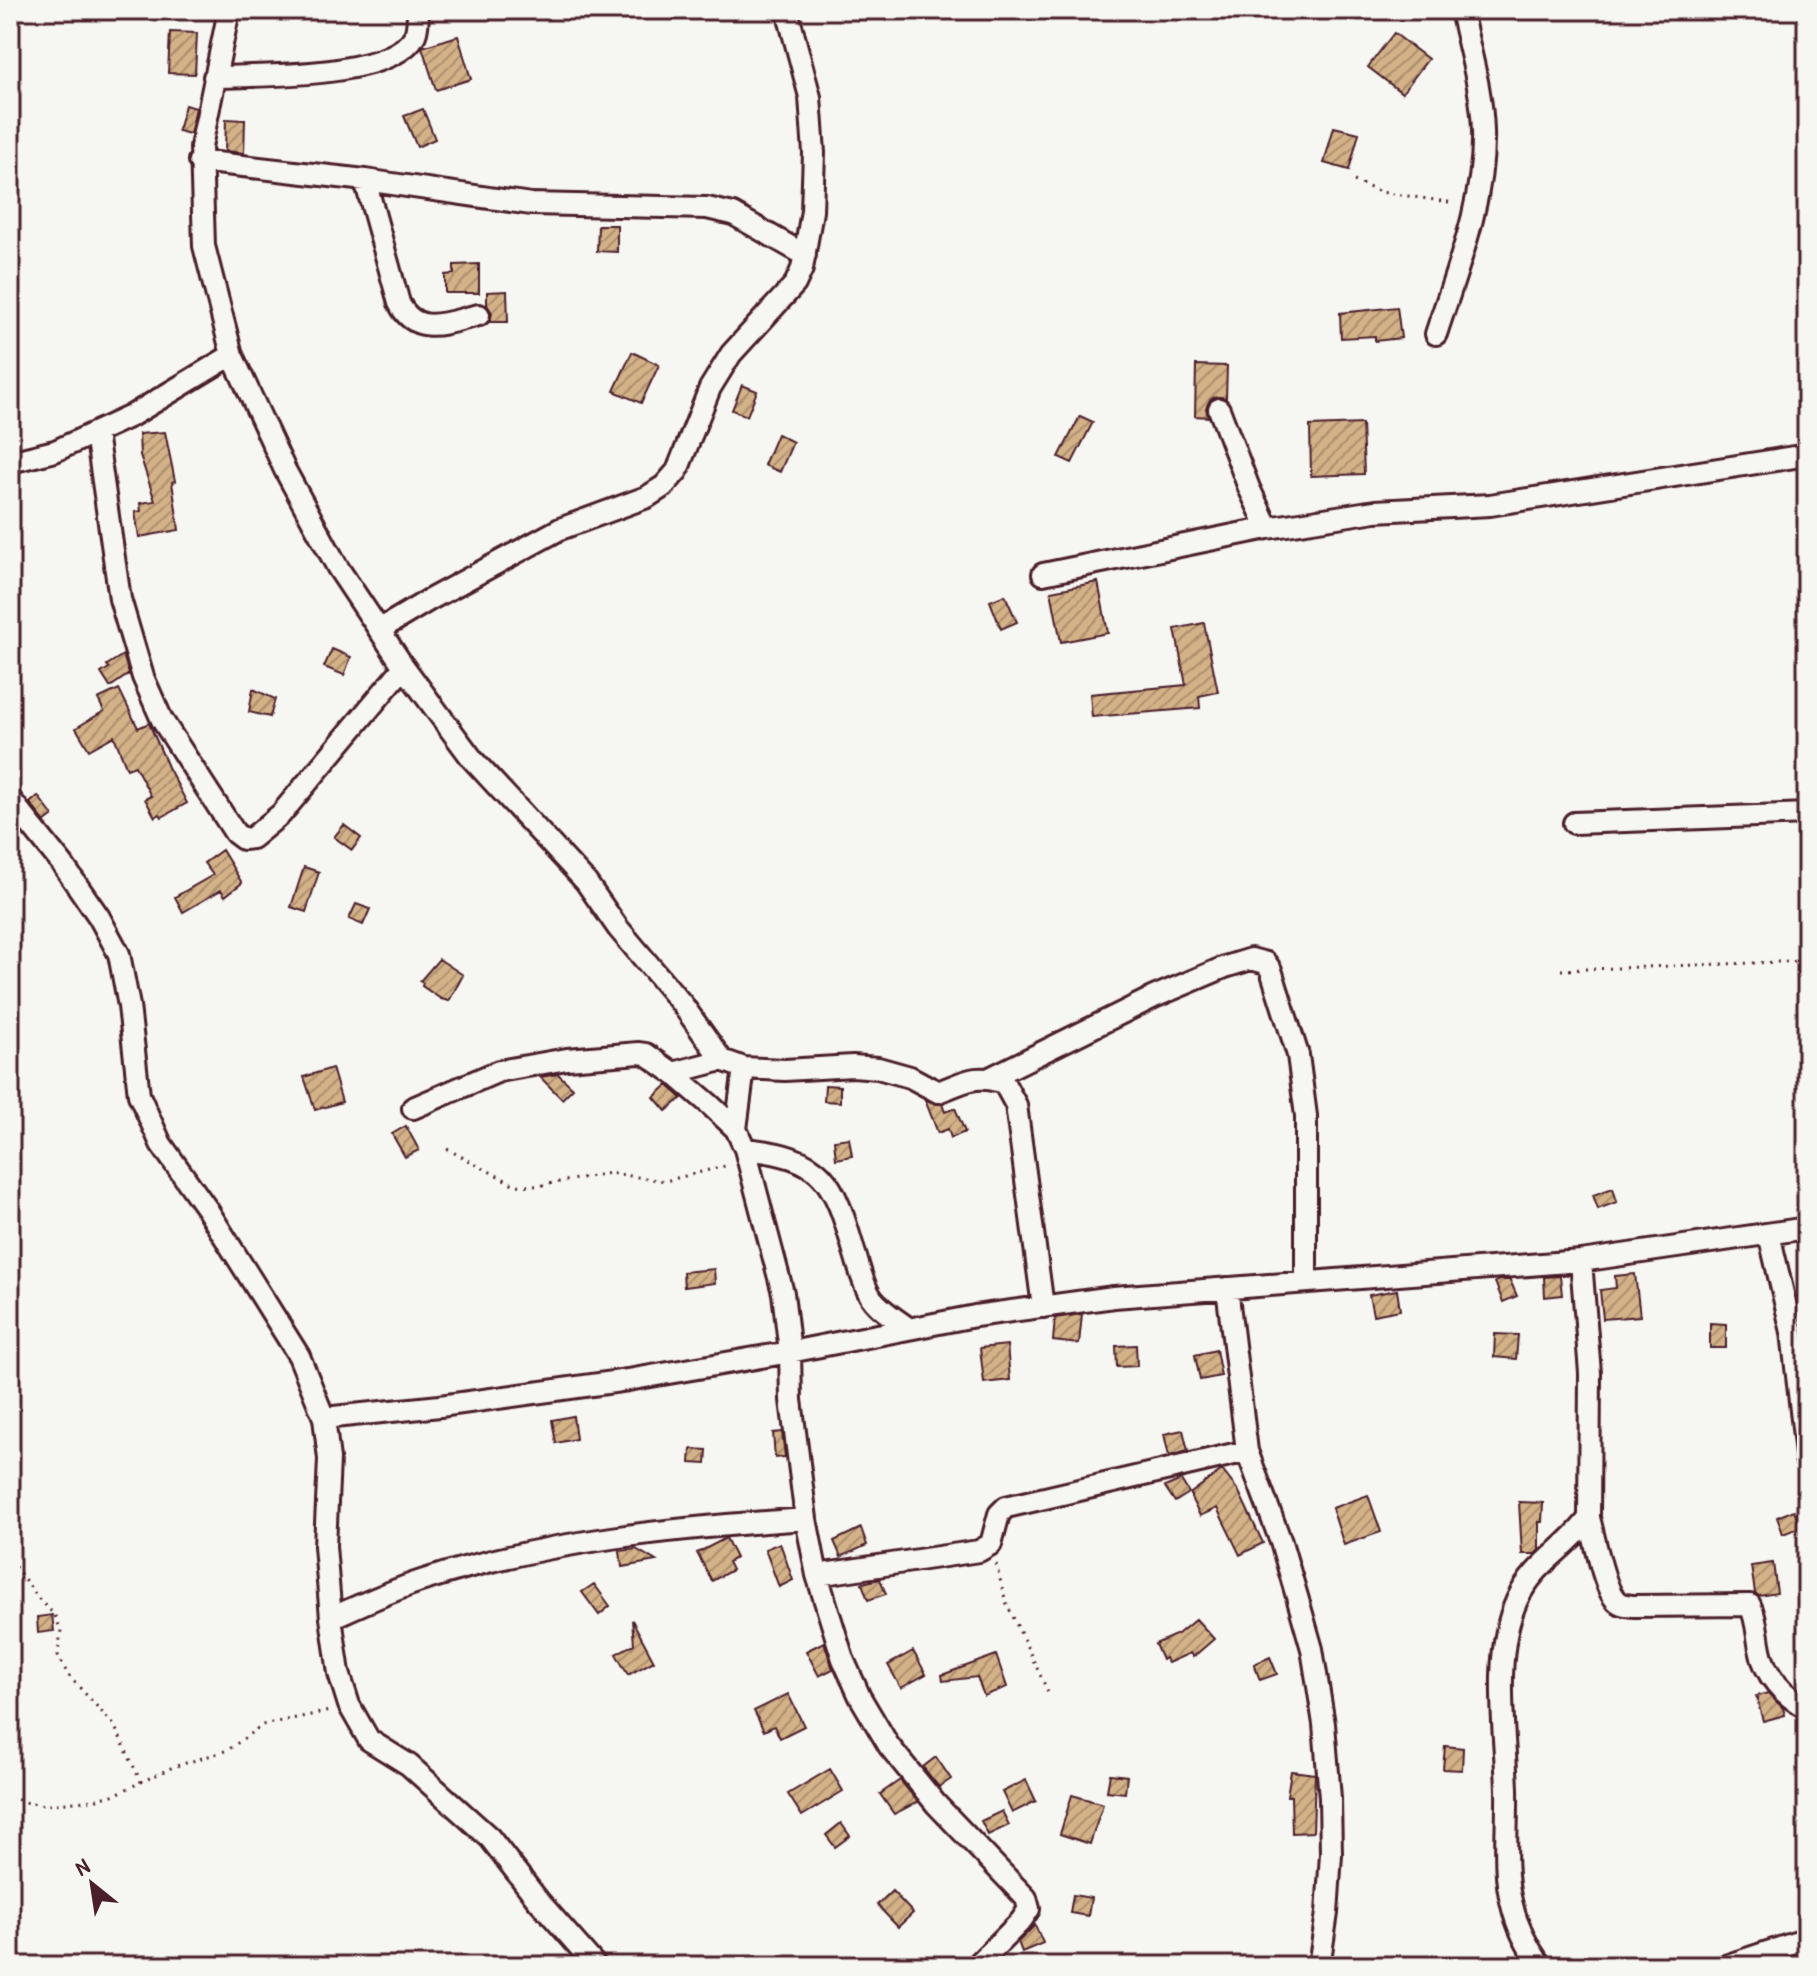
<svg xmlns="http://www.w3.org/2000/svg" width="1817" height="1976" font-family="'Patrick Hand',sans-serif">
<defs>
<pattern id="building-hatch" width="6" height="6" patternUnits="userSpaceOnUse" patternTransform="scale(2)"><rect width="6" height="6" fill="#d4b287"/><path d="M-1 1l2-2M0 6l6-6M5 7l2-2" fill="none" stroke="#ae906f"/></pattern>
</defs>
<rect width="100%" height="100%" fill="#f6f6f2"/>
<filter id="ink" filterUnits="userSpaceOnUse"><feTurbulence type="fractalNoise" baseFrequency=".0125" numOctaves="2"/><feDisplacementMap in="SourceGraphic" scale="16" xChannelSelector="R" yChannelSelector="G"/><feConvolveMatrix kernelMatrix="1 2 1 2 8 2 1 2 1" color-interpolation-filters="sRGB"/></filter>
<g filter="url(#ink)">
<!-- building -->
<path fill="url(#building-hatch)" stroke="#4a1f2b" stroke-width="2" d="M170,32L197,33L195,74L168,73Z
M1394,33L1428,59L1402,93L1368,67Z
M458,36L471,79L436,90L422,47Z
M185,105L196,108L190,134L178,131Z
M423,109L435,139L417,147L404,116Z
M226,119L245,120L244,153L225,151Z
M1334,127L1359,133L1349,170L1324,163Z
M598,225H617V252L597,251Z
M479,264V293H445V275L454,274V265Z
M507,291L508,322H490L492,313L487,305V292Z
M1397,307L1401,338L1375,341V336L1341,338L1340,313Z
M632,352L659,365L641,403L614,391Z
M1196,365L1227,366L1226,398L1215,397L1210,400L1206,408L1208,417L1195,416Z
M742,385L757,391L747,416L732,410Z
M1080,416L1093,422L1072,463L1059,457Z
M1362,424L1364,474L1311,476L1310,426Z
M165,432L175,481L172,482L179,530L139,537L135,512L141,511L140,503L155,501L140,455L139,434Z
M777,434L793,442L780,472L764,465Z
M1098,582L1108,633L1061,642L1051,591Z
M1005,595L1017,622L1001,629L990,601Z
M1204,623L1218,692L1199,696L1200,708L1092,717L1090,694L1186,685L1175,629Z
M332,649L351,657L344,675L324,667Z
M123,655L129,674L110,687L101,673L109,668L107,665Z
M119,689L138,728L149,723L168,767L187,803L162,817L160,814L155,817L145,799L151,796L135,766L127,769L114,736L89,750L76,728L104,711L98,699Z
M253,689L275,699L270,717L249,712Z
M38,796L53,816L45,822L30,803Z
M344,825L361,838L352,850L334,837Z
M222,850L242,883L225,896L221,890L183,912L175,897L213,875L204,863Z
M304,867L319,872L306,912L291,907Z
M356,904L370,909L363,925L349,919Z
M439,959L463,975L449,1001L441,999L422,986L423,983L420,981Z
M332,1068L342,1102L315,1110L304,1077Z
M558,1074L573,1088L562,1099L540,1077Z
M667,1085L682,1098L666,1111L654,1097Z
M825,1085L840,1086V1102L824,1101Z
M925,1100L942,1104L945,1112L955,1108L965,1132L951,1138L948,1129L938,1133Z
M406,1126L419,1150L405,1157L392,1134Z
M849,1138L852,1156L836,1159L834,1140Z
M1613,1188L1617,1202L1598,1209L1593,1195Z
M714,1269L715,1283L684,1287L683,1272Z
M1635,1274L1640,1316L1603,1319L1600,1290L1616,1288L1615,1276Z
M1560,1276L1562,1295L1545,1297L1544,1277Z
M1500,1280H1510L1517,1296L1503,1302L1495,1282Z
M1397,1290L1400,1310L1373,1315L1369,1295Z
M1082,1314L1079,1344L1053,1341L1055,1318Z
M1710,1323L1726,1324V1348H1710Z
M1495,1334L1518,1335L1516,1359L1494,1357Z
M1007,1345L1010,1380L984,1383L980,1348Z
M1136,1345L1137,1366L1117,1367L1116,1346Z
M1216,1350L1221,1376L1200,1380L1195,1355Z
M573,1416L576,1439L556,1443L552,1420Z
M1183,1430L1188,1451L1169,1456L1164,1434Z
M782,1432L785,1457L775,1458L773,1433Z
M691,1449L707,1450L706,1464L690,1463Z
M1222,1470L1239,1492L1263,1543L1240,1555L1217,1508L1200,1516L1191,1498V1493Z
M1181,1480L1189,1493L1175,1502L1165,1487Z
M1368,1495L1381,1532L1344,1545L1332,1508Z
M1519,1502L1543,1503L1542,1522H1539V1550L1535,1554H1522Z
M1794,1510L1801,1527L1783,1534L1777,1517Z
M861,1528L867,1545L841,1557L834,1541Z
M726,1538L736,1558L728,1562L732,1570L712,1581L697,1553Z
M780,1543L793,1580L779,1587L765,1549Z
M636,1549L656,1561L622,1567L620,1551Z
M1773,1563L1777,1593L1759,1596L1755,1593L1751,1566Z
M880,1579L886,1594L868,1600L862,1583Z
M594,1584L610,1606L599,1615L582,1592Z
M52,1615L54,1631L38,1633L37,1617Z
M1196,1619L1214,1639L1193,1657L1190,1653L1168,1663L1165,1658L1162,1660L1155,1644L1178,1634Z
M632,1620L654,1661L628,1675L616,1654L634,1644Z
M824,1642L833,1669L819,1676L806,1651Z
M913,1651L926,1674L901,1688L888,1665Z
M996,1655L1007,1687L984,1696L977,1677L943,1681L942,1675Z
M1270,1657L1277,1674L1260,1680L1254,1664Z
M1768,1693L1783,1708L1785,1715L1763,1721L1756,1696Z
M788,1694L804,1726L780,1738L774,1726L764,1731L754,1711Z
M1445,1746L1463,1748L1462,1770L1443,1769Z
M936,1757L951,1779L939,1787L923,1767Z
M830,1769L843,1791L802,1816L788,1794Z
M1291,1771L1315,1774L1313,1832L1292,1833L1291,1796H1287Z
M1110,1774L1127,1776L1125,1793L1107,1791Z
M900,1780L918,1802L894,1814L880,1794Z
M1026,1780L1036,1801L1012,1813L1002,1792Z
M1072,1795L1103,1804L1090,1844L1060,1834Z
M1002,1811L1009,1825L988,1835L981,1821Z
M841,1823L850,1836L835,1847L826,1835Z
M892,1891L913,1913L898,1927L877,1905Z
M1073,1895L1091,1898L1088,1916L1070,1913Z
M1035,1925L1043,1943L1022,1952L1018,1942Z"/>
<g fill="none" stroke-linecap="round" stroke-linejoin="round">
<defs>
<path id="street" d="M229,10L201,147L204,246L232,355L285,470L338,568L404,667L473,760L586,882L618,928L682,1004L722,1060L744,1068L785,1070L853,1066L878,1068L910,1077L938,1092C965,1082 975,1073 1004,1083L1016,1105L1043,1307
M214,77C258,75 393,79 415,35C418,28 418,17 418,10
M199,161L365,180L531,204L707,208L733,214L805,255
M365,180L399,303C416,338 448,322 479,315
M1436,334C1457,269 1485,200 1483,131C1482,90 1469,49 1461,10
M1219,409L1249,488L1268,528
M96,433L120,599L143,677L162,720L235,833L243,839L252,838L281,814L404,667
M10,462L55,451L131,416L232,355
M1043,574L1268,528L1375,511L1490,505L1807,455
M379,630L429,600L560,529L647,497L664,486L677,471L710,388L731,354L795,284L802,269L812,211L814,153L810,97L787,10
M10,799L63,865L99,917L119,954L129,1006L139,1095L161,1144L207,1209L299,1356L324,1418L329,1459L325,1546L331,1618L339,1673L349,1705L369,1740L409,1765L490,1838L538,1900L596,1966
M1574,823L1807,814
M673,1073L722,1060
M990,1078L1154,997L1225,967L1251,959L1266,963L1271,970L1298,1055L1306,1116V1280
M413,1108L499,1071L567,1059L639,1053L646,1054L673,1073L708,1103L736,1129L745,1149L783,1293L790,1352L791,1400L806,1519L817,1575L843,1659L860,1697L889,1746L936,1804L1026,1898L1029,1909L1021,1921L976,1966
M736,1129L744,1068
M745,1149C824,1157 833,1179 854,1251C859,1266 862,1283 871,1297C880,1310 896,1319 908,1328
M1769,1234L1792,1332L1807,1463
M1227,1288L1247,1451L1281,1542L1298,1600L1312,1649L1324,1724L1330,1798L1331,1854L1327,1913L1319,1966
M324,1418L440,1406L628,1380L790,1352L975,1316L1114,1297L1581,1261L1807,1228
M1589,1518C1594,1536 1604,1588 1615,1599C1619,1605 1626,1605 1633,1606L1750,1605C1757,1619 1757,1635 1760,1649C1764,1675 1785,1697 1807,1708
M817,1575L979,1551L991,1544L999,1514L1006,1507L1247,1451
M331,1618C360,1605 390,1591 421,1581C546,1540 676,1528 806,1519
M1541,1966C1528,1948 1517,1927 1512,1905C1502,1869 1508,1826 1507,1789C1505,1731 1492,1654 1517,1600C1534,1563 1567,1549 1589,1518L1590,1373L1581,1261
M1725,1966L1807,1939"/>
</defs>
<!-- street casing -->
<use href="#street" stroke="#4a1f2b" stroke-width="26"/>
<!-- path -->
<path stroke="#4a1f2b" stroke-width="3" stroke-dasharray="2 6" stroke-linecap="butt" d="M1354,181L1380,192L1455,203
M1561,970L1807,961
M447,1149L515,1185L537,1186L610,1173L665,1181L729,1165
M10,1560L42,1603L54,1614L61,1630L58,1655L68,1675L114,1725L141,1782
M996,1564L1006,1602L1050,1696
M10,1796L23,1802L47,1805L94,1800L116,1794L173,1767L228,1750L262,1725L330,1711"/>
<!-- street -->
<use href="#street" stroke="#f6f6f2" stroke-width="20"/>
</g>
</g>
<!-- margin -->
<rect width="1817" height="1976" fill="none" stroke="#f6f6f2" stroke-width="40"/>
<rect x="20" y="20" width="1777" height="1936" fill="none" stroke="#4a1f2b" stroke-width="3" filter="url(#ink)"/>
<!-- north arrow -->
<g transform="translate(92 1884) rotate(330)" stroke="#f6f6f2" stroke-width="6" paint-order="stroke">
<path d="M0-6L14 30L0 20L-14 30Z" fill="#4a1f2b"/>
<text y="-12" font-size="22" font-weight="bold" text-anchor="middle" fill="#4a1f2b">N</text>
</g>
</svg>
